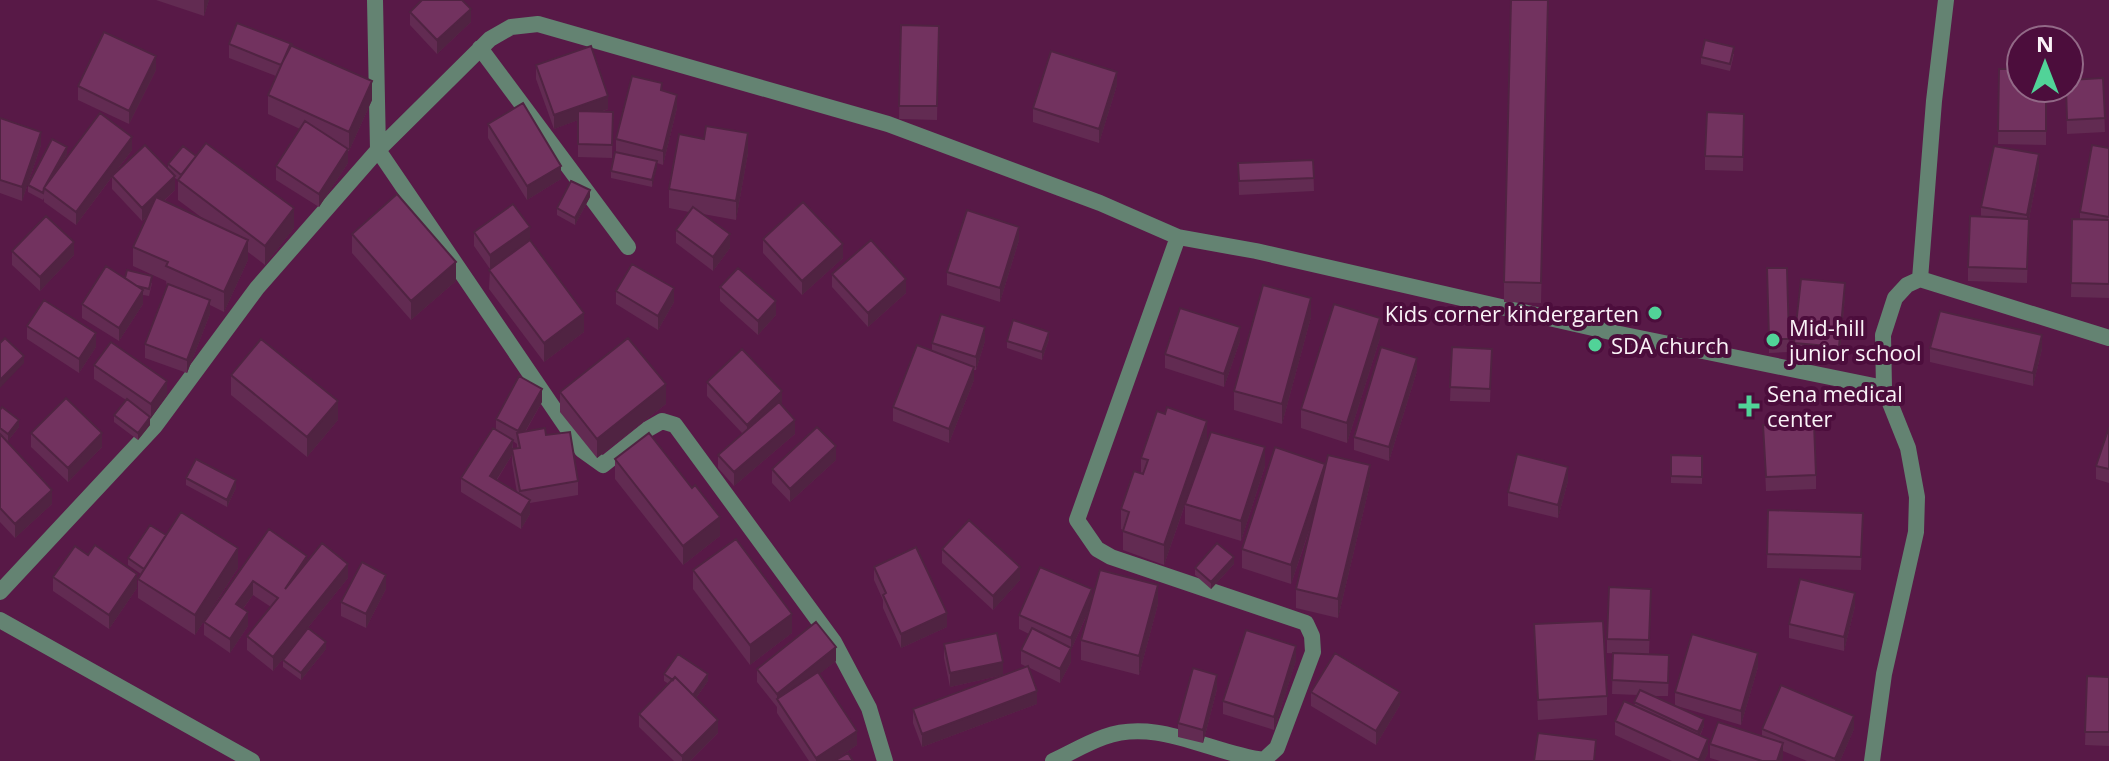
<svg xmlns="http://www.w3.org/2000/svg" width="2109" height="761" font-family="'Open Sans',sans-serif">
<rect width="100%" height="100%" fill="#581947"/>
<g fill="none" stroke-linecap="round" stroke-linejoin="round">
<!-- minor -->
<path stroke="#648372" stroke-width="16" d="M375,0L378,150L582,450L603,465L648,429L662,421L675,425L834,642L869,708L885,761
M480,48L628,247
M1920,279L1934,101L1946,0
M0,592L155,426L257,288L378,150L490,39L511,27L538,24L888,124L1100,203L1178,237L1256,251L1615,333L1884,388
M1053,761C1070,753 1087,743 1104,737C1157,717 1212,754 1264,760L1277,748L1313,652L1312,636L1306,623L1111,557L1097,549L1077,520L1178,237
M1872,761L1884,674L1916,532L1917,497L1908,448L1884,388L1883,335L1895,298L1907,285L1920,279L2109,338"/>
<!-- tertiary -->
<path stroke="#648372" stroke-width="16" d="M0,620L252,761"/>
</g>
<!-- wall -->
<path fill="#622b52" fill-rule="evenodd" d="M156,0H209L204,16Z
M1548,0L1541,303L1504,302V282Z
M410,12L471,22L437,54L410,25Z
M901,25L939,26L937,120L899,119Z
M229,44L292,45L372,100L349,151H348V163L319,207L276,180V166L300,129L268,114V95L276,76L229,58Z
M1734,54L1730,71L1701,64V57Z
M536,65L608,109L602,112H613L612,158L578,157V120L554,129L536,79Z
M1999,69L2046,88V145L1998,144Z
M156,70L129,124L78,100V86Z
M2103,78L2105,132L2067,134L2066,88Z
M1117,85L1099,143L1033,122V108Z
M662,91L677,108L663,165L657,163L652,187L611,178V171L616,152V139Z
M1744,114L1743,171L1705,170V156Z
M0,118L41,145L22,201L0,193Z
M488,124L561,179L527,200L488,138Z
M2109,148V298L2071,297L2072,219L2080,220V212Z
M132,150L114,174L168,168V164L196,156L294,228L265,265L248,252V260L224,312L210,305V314L187,373L145,358V344L167,286L166,281L133,266V247L147,217L142,221L112,189V177L76,225L44,202V198L43,200L28,192V185L67,154L61,165ZM175,178L178,180V200L205,220L164,201L175,190Z
M748,153L736,220L703,214L730,248L713,271L676,243V230L689,212L669,208V189Z
M1313,160L1314,191L1239,195L1238,163Z
M2039,168L2029,219L2027,283L1968,281V267L1981,217V207Z
M590,197L575,225L557,215V208Z
M474,232L530,240L584,332L544,362L489,289L490,269L474,246Z
M352,234L456,281L411,320L352,253Z
M763,239L843,258L802,295L763,253Z
M1019,240L1000,302L947,285V272Z
M12,251L74,255L40,291L12,265Z
M1767,268H1787L1789,352L1769,353Z
M832,274L906,293L868,327L832,287Z
M125,278L152,283L149,296L143,295V304L119,341L82,318V304Z
M720,287L776,315L758,335L720,301Z
M616,291L674,302L658,330L616,304Z
M1845,297L1839,361L1794,356V343Z
M1311,317L1282,424L1234,410V391Z
M27,326L96,347L79,373L27,339Z
M1380,338L1347,443L1301,428V409Z
M1049,339L1042,360L1007,348V341Z
M985,341L976,370H974V380L949,443L893,421V407L932,351V343Z
M1240,341L1224,387L1165,368V354Z
M1452,347L1492,349L1490,402L1450,401Z
M1930,348L2042,349L2033,386L1930,362Z
M94,365L167,395L150,418V425L138,440L114,422V415L126,400L94,379Z
M1417,371L1389,461L1354,450V437Z
M231,375L338,420L307,457L231,395Z
M707,382L782,405L795,434L734,486L718,468V455L743,434L707,396Z
M560,392L666,404L597,458L560,412Z
M542,402L526,431L546,435L578,481V495L530,503V514L521,529L461,492V478L496,430V419ZM513,441L517,444V449H513ZM512,455V463L517,493L497,480Z
M0,410L19,427L8,441L5,439L52,504L15,538L0,522Z
M1763,425L1816,475V489L1766,491Z
M2109,427V483L2096,479V466Z
M31,433L102,447L68,482L31,447Z
M1207,441L1265,466L1241,541L1185,524V505L1164,565L1123,550V530L1121,529V509L1141,473V458Z
M1671,455L1702,456V484L1671,483Z
M615,459L720,536L683,565L615,479Z
M836,460L790,502L772,483V469Z
M1325,470L1370,484L1338,618L1296,608V589L1314,517L1291,584L1242,568V549Z
M186,478L236,488L227,507L186,485Z
M1568,481L1558,518L1508,506V492Z
M1768,510L1863,513L1861,570L1767,568Z
M269,529L307,562L348,578L273,671L247,650V636L271,607L253,595L243,609L248,626L230,653L204,635V622Z
M166,535L238,568L195,635L138,598V579L141,574L128,565V558Z
M942,549L1020,580L993,610L942,563Z
M88,555L137,588L109,629L53,591V577Z
M1234,564L1211,589L1195,575V568Z
M874,567L947,627L901,648L883,608V600L874,580Z
M693,570L792,633L750,665L693,589Z
M386,589L366,628L341,616V602Z
M1092,599L1158,604L1139,675L1081,660V640L1090,608L1071,650V662L1060,683L1028,667L1037,704L922,747L913,723V709L1027,667L1021,664V650L1029,634L1019,629V615Z
M1651,602L1649,654L1607,653V639Z
M1855,606L1844,651L1789,638V624Z
M1534,624L1607,696V715L1538,720Z
M944,644L1003,675L950,687L944,658Z
M326,649L301,680L283,667V660Z
M1613,653L1669,669L1668,696H1653L1675,706V692L1758,667L1741,725L1677,706L1704,726L1700,736L1708,753L1704,761H1672L1615,735V721L1634,706L1638,695L1612,694Z
M1296,660L1274,730L1223,714V701Z
M836,661L819,674L857,745L833,761H809L777,713V707L757,682V669Z
M664,674L708,681L696,698L718,733L690,761H674L639,727V714L669,684L664,681Z
M2087,676L2109,677V746L2085,745Z
M1217,689L1203,743L1178,737V723Z
M1311,692L1400,705L1376,745L1311,706Z
M1762,729H1854L1840,761H1807L1783,751L1782,761H1720L1710,758V744L1762,736Z"/>
<!-- shaded-wall -->
<path fill="#502342" d="M204,0H209L204,16Z
M471,9V22L437,54V40Z
M156,56V70L129,124V111Z
M1117,72V85L1099,143V129Z
M372,81V100L349,151V132Z
M677,95V108L663,165V151Z
M608,96V109L554,129V115Z
M41,132V145L22,201V187Z
M748,133V153L736,220V201Z
M132,137V150L76,225V212Z
M67,147V154L47,191L44,189Z
M348,149V163L319,207V194Z
M2039,154V168L2027,229V215Z
M657,161V168L652,187V180Z
M561,166V179L527,200V186Z
M175,176V190L142,221V208Z
M590,190V197L575,225V218Z
M294,208V228L265,265V246Z
M530,227V240L490,269V255Z
M1019,227V240L1000,302V288Z
M730,234V248L713,271V257Z
M248,240V260L224,312V292Z
M74,242V255L40,291V277Z
M843,244V258L802,295V281Z
M456,262V281L411,320V301Z
M906,279V293L868,327V313Z
M1845,283V297L1839,361V347Z
M674,288V302L658,330V316Z
M143,290V304L119,341V328Z
M1311,298V317L1282,424V404Z
M210,300V314L187,373V360Z
M776,301V315L758,335V321Z
M584,313V332L544,362V343Z
M1380,318V338L1347,443V423Z
M985,327V341L976,370V357Z
M1240,327V341L1224,387V374Z
M1049,332V339L1042,360V352Z
M96,333V347L79,373V359Z
M2042,335V349L2033,386V373Z
M24,356V363L0,388V380Z
M1417,358V371L1389,461V447Z
M974,367V380L949,443V429Z
M167,381V395L151,418V404Z
M666,384V404L597,458V439Z
M542,389V402L518,444V431Z
M782,391V405L747,438V425Z
M338,401V420L307,457V437Z
M150,417V425L138,440V433Z
M19,420V427L8,441V434Z
M795,420V434L734,486V472Z
M1207,421V441L1164,565V545Z
M102,433V447L68,482V468Z
M513,440L512,455L490,490V476Z
M836,446V460L790,502V489Z
M1265,447V466L1241,541V521Z
M1325,464V483L1291,584V565Z
M1370,465V484L1338,618V599Z
M1568,467V481L1558,518V505Z
M236,480V488L227,507V500Z
M52,490V504L15,538V524Z
M530,500V514L521,529V515Z
M720,517V536L683,565V546Z
M238,548V568L195,635V615Z
M307,556V569L285,589Z
M1234,557V564L1211,589V582Z
M348,564V578L273,671V657Z
M1020,567V580L993,610V596Z
M137,574V588L109,629V615Z
M386,575V589L366,628V614Z
M253,581V595L236,618V604Z
M1158,585V604L1139,675V656Z
M1092,589V603L1071,650V662L1060,683V669L1071,649V638Z
M1855,593V606L1844,651V637Z
M248,612V626L230,653V639Z
M947,613V627L901,648V634Z
M792,614V633L750,665V645Z
M326,642V649L301,680V673Z
M1296,646V660L1274,730V717Z
M836,647V661L780,705L777,700V694Z
M1758,653V667L1741,725V711Z
M1003,662V675L950,687V673Z
M708,674V681L693,702V695Z
M1217,675V689L1203,743V730Z
M1037,691V704L922,747V734Z
M1400,692V705L1376,745V731Z
M1854,716V729L1840,761H1835Z
M1704,719V726L1698,739V732Z
M718,720V733L690,761H682V756Z
M857,731V745L833,761H816V758Z
M1708,739V753L1704,761H1699Z
M1783,743V757L1782,761H1777Z"/>
<!-- building -->
<path fill="#72325f" stroke="#502342" stroke-width="2" d="M422,0H462L471,9L437,40L410,12Z
M1511,0H1548L1541,283L1504,282Z
M237,23L292,44L281,65L229,44Z
M901,25L939,26L937,106H899Z
M104,32L156,56L129,111L78,86Z
M1705,40L1734,47L1730,64L1701,57Z
M290,45L372,81L349,132L268,95Z
M591,46L608,96L554,115L536,65Z
M1051,51L1117,72L1099,129L1033,108Z
M1999,69H2021V88H2046V131H1998Z
M632,76L662,83L661,90L677,95L663,151L616,139Z
M2103,78L2105,118L2067,120L2066,88H2069V80Z
M523,103L561,166L527,186L488,124Z
M578,111L613,112L612,145L578,144Z
M1707,112L1744,114L1743,157L1705,156Z
M100,113L132,137L76,212L44,188Z
M0,118L41,132L22,187L0,180Z
M305,121L348,149L319,194L276,166Z
M706,126L748,133L736,201L669,189L679,134L704,139Z
M52,139L67,147L44,188L43,193L28,185Z
M206,143L294,208L265,246L178,180Z
M145,145L175,176L142,208L112,176Z
M2092,145L2109,148V217L2080,212Z
M183,146L196,156L181,175L168,164Z
M1994,146L2039,154L2027,215L1981,207Z
M615,152L657,161L652,180L611,171Z
M1313,160L1314,178L1239,181L1238,163Z
M571,181L590,190L575,218L557,208Z
M397,194L456,262L411,301L352,234Z
M156,197L248,240L224,292L166,266L168,262L133,247Z
M803,202L843,244L802,281L763,239Z
M513,204L530,227L490,255L474,232Z
M693,207L730,234L713,257L676,230Z
M967,210L1019,227L1000,288L947,272Z
M46,216L74,242L40,277L12,251Z
M1970,216L2029,219L2027,269L1968,267Z
M2072,219L2109,220V284L2071,283Z
M530,240L584,313L544,343L489,270Z
M871,240L906,279L868,313L832,274Z
M632,264L674,288L658,316L616,291Z
M106,266L143,290L119,328L82,304Z
M738,268L776,301L758,321L720,287Z
M1767,268H1787L1789,339H1769Z
M127,270L152,276L149,289L137,286L125,278Z
M1801,279L1845,283L1839,347L1794,343Z
M168,284L210,300L187,360L145,344Z
M1263,285L1311,298L1282,404L1234,391Z
M44,300L96,333L79,359L27,326Z
M1334,304L1380,318L1347,423L1301,409Z
M1180,308L1240,327L1224,374L1165,354Z
M1940,311L2042,335L2033,373L1930,348Z
M941,314L985,327L976,357L932,343Z
M1013,320L1049,332L1042,352L1007,341Z
M5,338L24,356L0,380V343Z
M628,338L666,384L597,439L560,392Z
M261,339L338,401L307,437L231,375Z
M111,342L167,381L151,404L94,365Z
M917,345L974,367L949,429L893,407Z
M1381,347L1417,358L1389,447L1354,437Z
M1452,347L1492,349L1490,389L1450,387Z
M742,349L782,391L747,425L707,382Z
M519,376L542,389L518,431L496,419Z
M66,398L102,433L68,468L31,433Z
M127,399L150,417L138,433L114,415Z
M779,402L795,420L734,472L718,455Z
M2,407L19,420L8,434L0,428V410Z
M1167,407L1207,421L1164,545L1123,531L1129,512L1121,509L1134,471L1143,474L1148,460L1141,458L1157,411L1165,414Z
M1814,423L1816,475L1766,477L1763,425Z
M817,427L836,446L790,489L772,469Z
M2109,427V469L2096,466Z
M493,428L513,440L490,476L530,500L521,515L461,478Z
M545,428L546,435L570,432L578,481L520,491L512,449L520,448L517,433Z
M1211,432L1265,447L1241,521L1185,504Z
M649,433L692,488L695,485L720,517L683,546L615,459Z
M0,434L52,490L15,524L0,508Z
M1275,447L1325,464L1291,565L1242,549Z
M1517,454L1568,467L1558,505L1508,492Z
M1328,455L1370,465L1338,599L1296,589Z
M1671,455L1702,456V477L1671,476Z
M196,459L236,480L227,500L186,478Z
M1768,510L1863,513L1861,557L1767,554Z
M181,512L238,548L195,615L138,579Z
M969,520L1020,567L993,596L942,549Z
M150,525L166,535L144,569L128,558Z
M269,529L307,556L285,589L322,543L348,564L273,657L247,636L278,598L253,581L236,604L248,612L230,639L204,622Z
M736,539L792,614L750,645L693,570Z
M1217,543L1234,557L1211,582L1195,568Z
M95,545L137,574L109,615L53,577L75,546L88,555Z
M916,547L947,613L901,634L883,595L886,593L874,567Z
M362,562L386,575L366,614L341,602Z
M1040,567L1092,589L1071,638L1019,615Z
M1100,570L1158,585L1139,656L1081,640Z
M1800,579L1855,593L1844,637L1789,624Z
M1609,587L1651,589L1649,640L1607,639Z
M1603,621L1607,696L1538,700L1534,624Z
M816,622L836,647L777,694L757,669Z
M308,628L326,642L301,673L283,660Z
M1032,628L1071,648L1060,669L1021,650Z
M1246,630L1296,646L1274,717L1223,701Z
M997,633L1003,662L950,673L944,644Z
M1692,634L1758,653L1741,711L1675,692Z
M1335,653L1400,692L1376,731L1311,692Z
M1613,653L1669,655L1668,683L1612,680Z
M678,654L708,674L693,695L675,677L673,680L664,674Z
M1028,666L1037,691L922,734L913,709Z
M1193,668L1217,675L1203,730L1178,723Z
M818,672L857,731L816,758L777,699Z
M2087,676L2109,677V732H2085Z
M675,677L718,720L682,756L639,714Z
M1781,685L1854,716L1835,759L1762,729Z
M1640,690L1704,719L1698,732L1634,702Z
M1624,701L1708,739L1699,760L1615,721Z
M1718,722L1783,743L1777,761H1762L1710,744Z
M1538,733L1596,740L1594,761H1534Z
M848,753L853,761H834Z"/>
<!-- markers -->
<g fill="#51d398" stroke="#4c0d3c" stroke-width="3">
<circle cx="1655" cy="313" r="8"/>
<circle cx="1773" cy="340" r="8"/>
<circle cx="1595" cy="345" r="8"/>
<path d="M1745 394h8v8h8v8h-8v8h-8v-8h-8v-8h8z"/>
</g>
<g text-anchor="middle" dominant-baseline="central" stroke-width="8" stroke-linejoin="round" paint-order="stroke">
<!-- poi labels -->
<g font-size="22" fill="#faf2f7" stroke="#4c0d3c" text-anchor="start">
<text x="1639" y="313" text-anchor="end">Kids corner kindergarten</text>
<text x="1789" y="327">Mid-hill<tspan x="1789" dy="25">junior school</tspan></text>
<text x="1611" y="345">SDA church</text>
<text x="1767" y="393">Sena medical<tspan x="1767" dy="25">center</tspan></text>
</g>
</g>
<!-- north arrow -->
<g transform="translate(2045 64)"><circle r="38" fill="#4c0d3c" stroke="#926987" stroke-width="2"/>
<path d="M0-6L14 30L0 20L-14 30Z" fill="#51d398"/>
<text y="-12" font-size="22" font-weight="bold" text-anchor="middle" fill="#faf2f7">N</text>
</g>
</svg>
